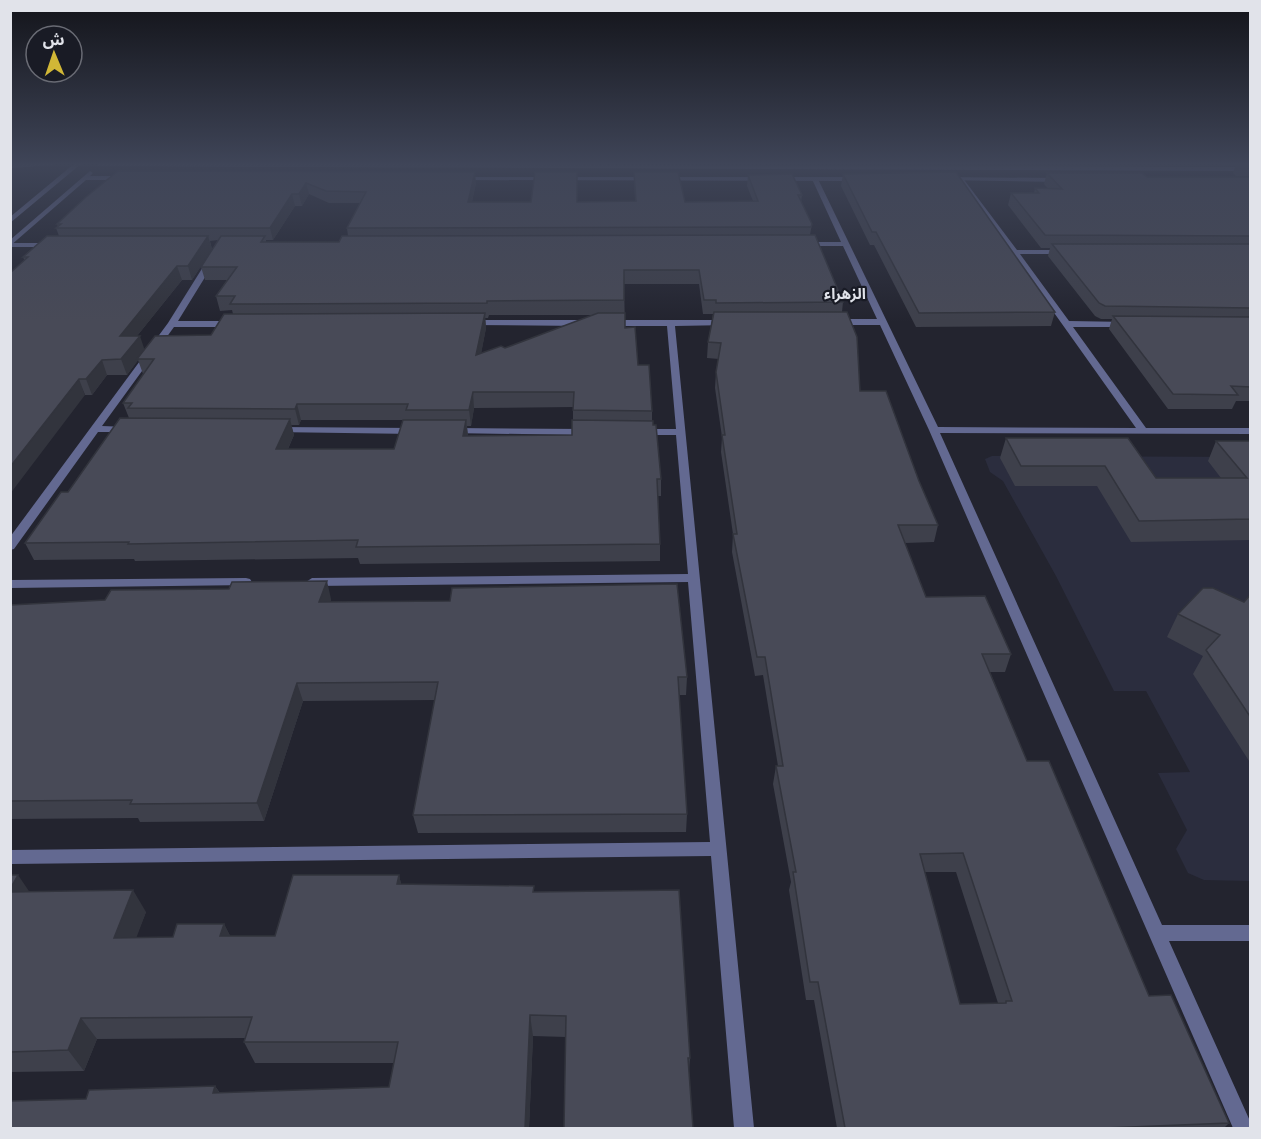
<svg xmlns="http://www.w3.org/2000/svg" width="1261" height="1139" font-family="'Alegreya Sans','Noto Sans Arabic',sans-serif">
<rect width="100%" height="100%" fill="#23242f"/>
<!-- built -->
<path fill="#2b2d3e" d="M992,456L1250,457V881L1204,880L1188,873L1176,849L1187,830L1158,773L1190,772L1146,691H1114L1056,576L1003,481L990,472L985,459Z"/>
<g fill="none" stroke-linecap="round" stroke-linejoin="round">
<!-- service -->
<path fill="#636991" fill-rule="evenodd" d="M962,177L1017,250H1067L1068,252L1064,254H1020L1069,321L1129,322V326L1126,327H1073L1146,428H1250V434L940,433L1162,925H1250V941H1169L1250,1121V1128H1233L929,430L880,325H836L832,322L836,319H877L843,246H804L800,244L804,242H841L812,179L815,177L818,179L938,427L1136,428L959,179Z
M10,243H51L55,245L51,247H10Z
M208,259L215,261L178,321H234L238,324L234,327H174L102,426L127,427L132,430L131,432H98L14,549L10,550V537L168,323Z
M470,320H585L589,323L585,326L467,325V321Z
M726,320L729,321V325L675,326L754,1128H734L711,856L10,864V850L710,842L688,582L312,586L306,582L312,578L688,574L676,435H640L635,432L640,429H676L667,326H608L604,323L608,320Z
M277,427L415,428L420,431L415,434L273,432V428Z
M454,428L586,429L591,432L586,435L450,433L449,431Z
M246,578L250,579L252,582L250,585L10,588V580Z"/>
<!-- minor -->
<path fill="#636991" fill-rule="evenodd" d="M28,163H57L54,165L10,168V164Z"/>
<!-- tertiary -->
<path fill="#636991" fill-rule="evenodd" d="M75,163H82L10,223V217Z
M99,163L1250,167V171L97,166V164Z
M90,171L93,173L90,176H125L128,178L125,180H86L10,246V240Z
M458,177H857L860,179L857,181L460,180L458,179Z
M946,177L1061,178L1064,180L1061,182L944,180V178Z"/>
</g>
<!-- wall -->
<path fill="#3e404b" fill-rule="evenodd" d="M892,163H939V164Z
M1025,163H1117V164H1026Z
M1218,163H1251V176H1236L1233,173L1236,165H1221Z
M118,171L476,183L472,202H531L577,172V202L635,201L634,172L685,202L753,201L747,186L748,175L802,195L801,202L812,224L810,235L843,302L842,312L860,391L919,481L938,525L934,542L905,543L926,597L1011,654L1005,672H990L1027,761L1149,996L1229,1123L1224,1128H837L814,1000H806L789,890L791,882L773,784L776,766H778L763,675L755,676L732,552L733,534L721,452L722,437L715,388L716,372L719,359L707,358L708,342L713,314H703L699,284H624L625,328L652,411V421L661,479V496H658L660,544V561L360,564L358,558L135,561L134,559L34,560L25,543L129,418L123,403L143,374L138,360L127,375H107L92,395H85L23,257L59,236L56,228L58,227L57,224ZM309,194L329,203H360L347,228L348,236L339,242H266V240H273L295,206H302ZM218,240L201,267L205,280H227L216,296L220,311L232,310L233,314L211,335L144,350L137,336L182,280H192L212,249L210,241ZM489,315H594L505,348L481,353L486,328L485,318H488ZM573,407V420L572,435L468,436L467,426H471L474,408ZM301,420H408L394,449H288L294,435L291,425H299ZM925,872H956L998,1003L960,1004Z
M1047,173L1147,177H1251V401H1236L1232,409H1168L1109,329L1112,319H1101L1095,316L1048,256L1050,248H1041L1008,205L1011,193H1034L1035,188L1048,189L1044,184Z
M843,174L1055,312L1051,326L916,327L874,245H870L841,186Z
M1006,438L1156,478H1221L1208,461L1216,441H1251V540L1131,542L1097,486H1015L1000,458Z
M1251,594V764L1193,674L1203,656L1167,637L1178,614L1244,602Z
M331,599L330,602L687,677L686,695H679L687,814L686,832L418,833L413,815L435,700L303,701L264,821L140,822L138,818L10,819V605Z
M10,875L29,892L146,912L136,937H173L224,924L230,936H275L399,875L401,884L534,892L690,1058L689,1071L566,1037L533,1036L529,1128H10L86,1099L215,1086L220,1093L389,1087L394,1063H255L244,1042L246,1038L97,1039L84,1071L10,1072Z"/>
<!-- shaded-wall -->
<path fill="#32343d" d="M475,172L476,183L469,214L468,202Z
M306,183L309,194L302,206L299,194Z
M292,194L295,206L273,240L270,228Z
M208,236L212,249L192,280L188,266Z
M177,266L182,280L125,351L120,336Z
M485,313L486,328L478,370L476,355Z
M140,336L145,351L127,375L121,359Z
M102,360L107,375L92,395L86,379Z
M79,379L85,395L10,494V467Z
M473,392L474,408L471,426L469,410Z
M297,404L301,420L299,425L295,409Z
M290,419L294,435L280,466L276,449Z
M466,420L468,436H463Z
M327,581L331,599L324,620L319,602Z
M297,683L303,701L264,821L257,803Z
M18,875L33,897L10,895V889Z
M399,875L404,897L397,884Z
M133,890L146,912L128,960L114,938Z
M224,924L235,945L220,936Z
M530,1015L533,1036L529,1128H525Z
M81,1018L97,1039L84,1071L68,1050Z
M215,1086L228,1106L213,1093Z"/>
<!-- building -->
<path fill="#484a57" stroke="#32343d" stroke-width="1.5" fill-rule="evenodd" d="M1238,163H1251V165H1241Z
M118,171L475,172L468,202H531L535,172H577V202L636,201L634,172H678L685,202L758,201L748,175L792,174L802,195H798L812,224L811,227L347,228L366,192L326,191L306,183L299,194H292L270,228H56L61,224H57L86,197Z
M956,172L1055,312L919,313L876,232H872L843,174Z
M1047,173H1142L1147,177H1251V236L1045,235L1011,193H1039L1035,188L1062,189Z
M815,235L843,302L716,303V300H704L699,270H624V300L487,301V303L230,304L235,296H216L237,267H201L221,236H265L261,242H339L342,236Z
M47,236H208L188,266H177L120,336H140L121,359L102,360L86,379H79L10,467V273L28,257H23Z
M1052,244H1251V308L1105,306L1099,303Z
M714,312H847L857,337L860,391H886L919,481L938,525H898L926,597L985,596L1011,654H982L1027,761H1049L1149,996L1171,995L1229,1123L1105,1128H845L818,982H810L793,872H796L776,766H783L765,657H757L733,534H737L722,435H725L716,372L721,343L708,342ZM963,853L1012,1001H1006V1003L960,1004L920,854Z
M485,313L476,355L501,346L505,348L598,313H625V328L635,327L638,365H649L652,411L573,410L574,392H473L469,410H406L408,404H297L295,409L128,408L132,403H123L154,359H137L155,336L211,335L224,314Z
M1113,316L1251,317V387L1231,386L1238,395L1173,394Z
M120,418L290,419L276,449H394L403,420H466L463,436L572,435V420L653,421V425H656L661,479H657L660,544L356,547L358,540L128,544L129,542L25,543L61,492H68Z
M1006,438H1128L1156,478H1247L1216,441H1251V519L1139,521L1105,466H1021Z
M327,581L319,602L450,601L452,588L677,584L687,677H678L687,814L413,815L438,682L297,683L257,803L130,804L132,800L10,801V605L105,600L111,590L229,589L232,582Z
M1203,588H1213L1244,602L1251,594V718L1206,650L1220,635L1178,614Z
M10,875H18L10,889Z
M293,875H399L397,884L534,886L533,892L679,890L690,1058H688L693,1128H564L566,1016L530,1015L525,1128H10V1101L86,1099L89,1090L215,1086L213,1093L389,1087L398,1042H244L252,1017L81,1018L68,1050L10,1052V892L133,890L114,938L173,937L177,924H224L220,936H275Z"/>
<!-- sky -->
<linearGradient id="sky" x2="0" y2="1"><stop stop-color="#13141a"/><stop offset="0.51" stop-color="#3f4558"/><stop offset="1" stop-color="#3f4558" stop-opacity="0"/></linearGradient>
<rect width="1261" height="322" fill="url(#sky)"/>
<g text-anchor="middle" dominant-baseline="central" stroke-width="4.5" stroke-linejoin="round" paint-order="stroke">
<!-- far-neighbourhood labels -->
<g font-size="15" font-weight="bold" fill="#e1e3ea" stroke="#191b25">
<text x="845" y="294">الزهراء</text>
</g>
</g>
<!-- border -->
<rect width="1261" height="1139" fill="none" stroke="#e1e3ea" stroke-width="24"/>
<!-- north arrow -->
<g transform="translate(54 54) rotate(358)"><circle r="28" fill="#191b25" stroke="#696b74" stroke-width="1.5"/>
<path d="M0-4.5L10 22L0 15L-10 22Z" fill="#d1b736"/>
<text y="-9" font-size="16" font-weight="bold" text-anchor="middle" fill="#e1e3ea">ش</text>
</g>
</svg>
